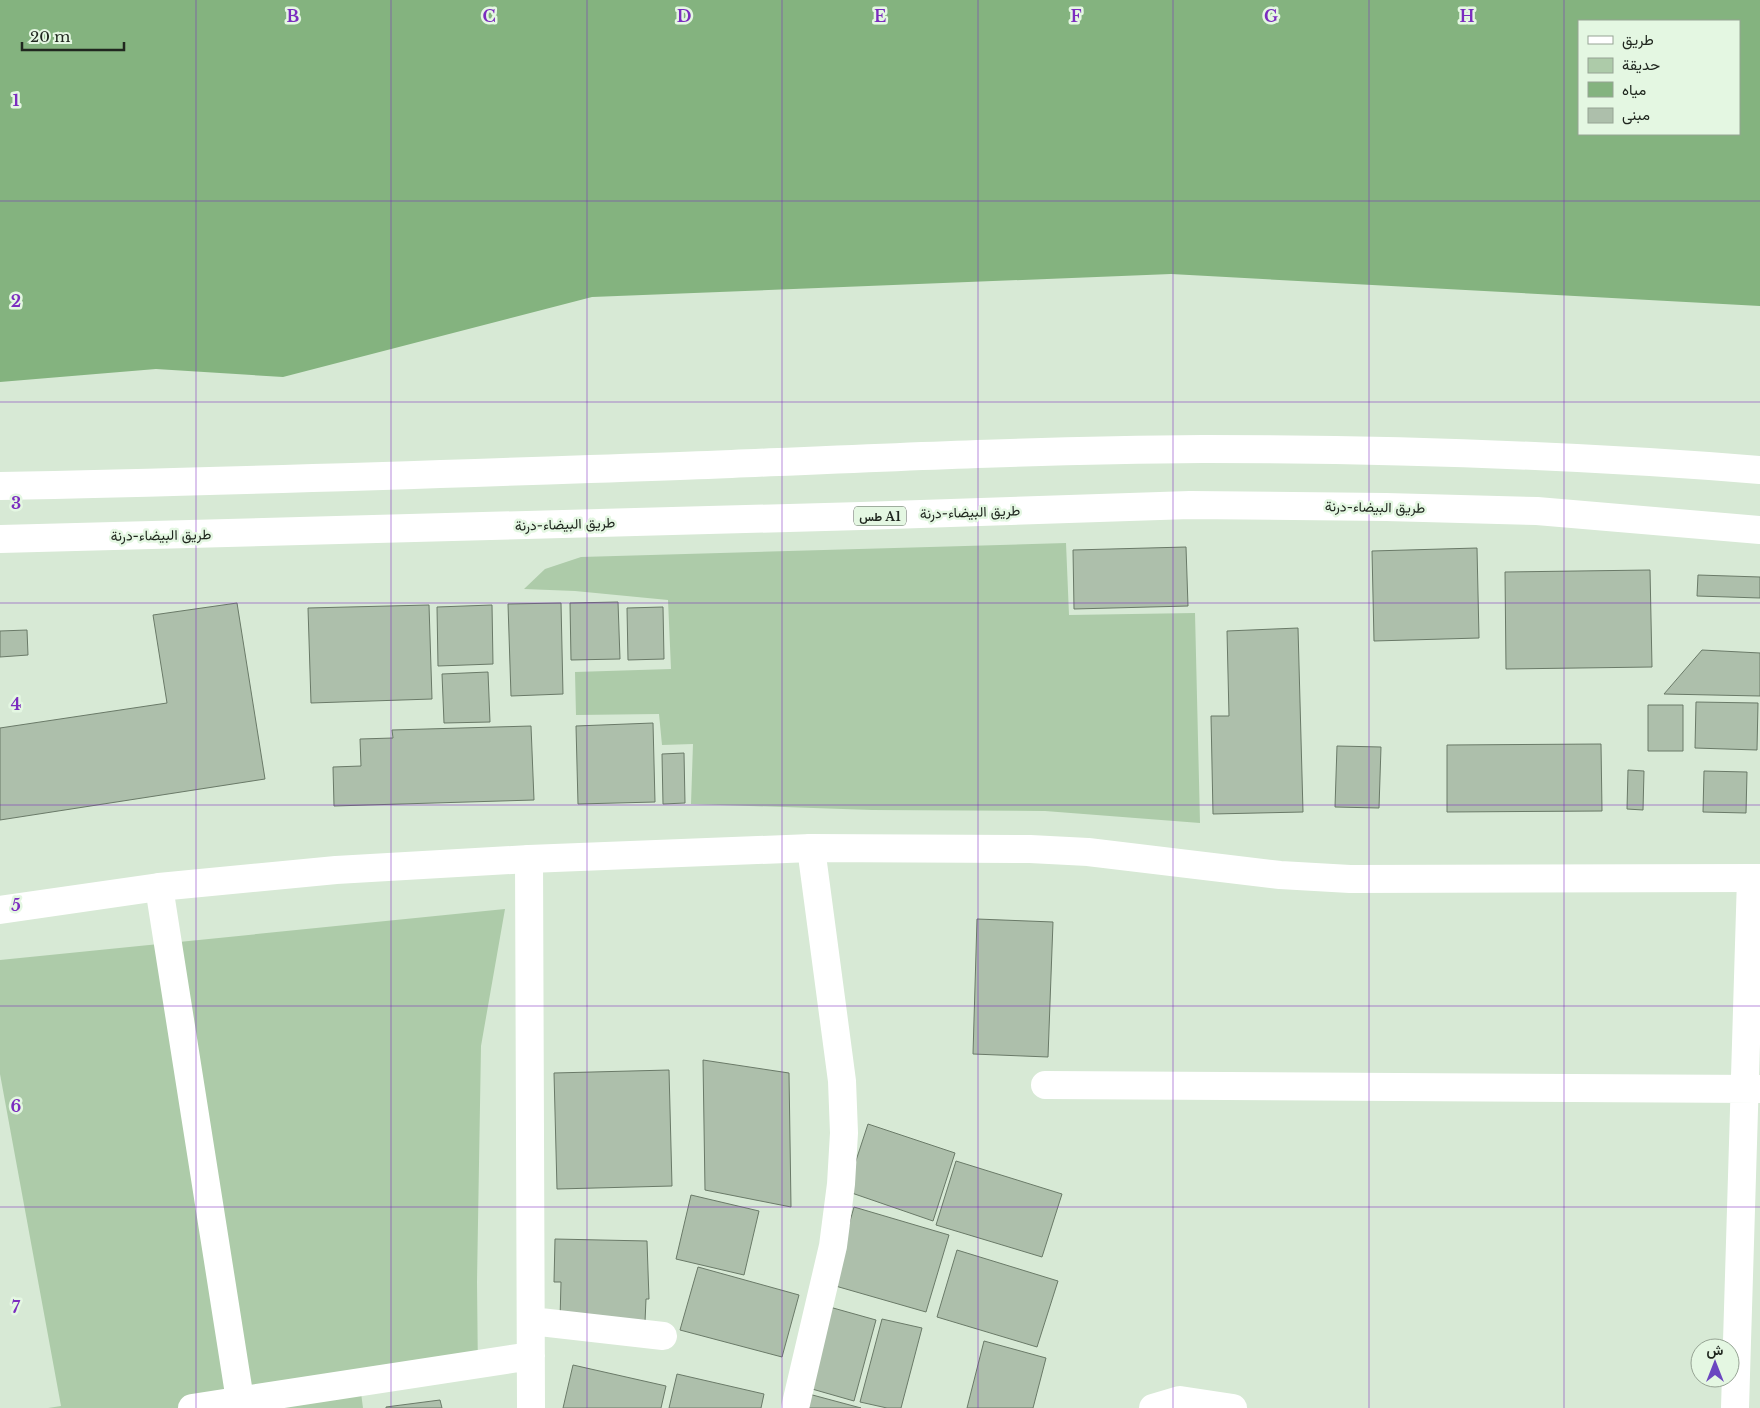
<svg xmlns="http://www.w3.org/2000/svg" width="1760" height="1408" font-family="'Libre Baskerville',Vazirmatn,serif">
<rect width="100%" height="100%" fill="#d7e9d5"/>
<!-- green -->
<path fill="#adcba9" d="M1066,543L1069,615L1195,613L1200,823L1045,811L872,810L691,804L693,744L662,745L659,714L576,715L575,672L671,669L668,600L575,591L524,589L545,569L581,557Z
M505,909L481,1046L477,1282L478,1377L360,1385L363,1408H48L61,1406L0,1074V960Z"/>
<!-- water -->
<path fill="#84b37f" fill-rule="evenodd" d="M0,0H1760V306L1171,274L592,297L283,377L156,369L0,382ZM1579,21H1739V134H1579Z"/>
<!-- building -->
<path fill="#adbfab" stroke="#6a7a68" d="M1186,547L1188,606L1074,609L1073,550Z
M1477,548L1479,638L1374,641L1372,551Z
M1650,570L1652,667L1506,669L1505,572Z
M1698,575L1760,577V598L1697,596Z
M618,602L620,659L571,660L570,603Z
M237,603L265,779L0,820V728L167,703L153,615Z
M561,603L563,694L511,696L508,604Z
M429,605L432,699L311,703L308,608Z
M492,605L493,664L438,666L437,607Z
M663,607L664,659L628,660L627,608Z
M1298,628L1303,812L1213,814L1211,716H1229L1227,631Z
M27,630L28,655L0,657V631Z
M1702,650L1760,653V696L1664,694Z
M488,672L490,722L444,723L442,674Z
M1696,702L1758,703L1757,750L1695,748Z
M1648,705H1683V751H1648Z
M653,723L655,802L578,804L576,726Z
M531,726L534,800L334,806L333,767L361,766L360,739L393,738L392,730Z
M1601,744L1602,811L1447,812V745Z
M1337,746L1381,747L1379,808L1335,807Z
M684,753L685,803L663,804L662,754Z
M1628,770L1644,771L1643,810L1627,809Z
M1704,771L1747,772L1746,813L1703,812Z
M977,919L1053,922L1048,1057L973,1054Z
M703,1060L789,1073L791,1207L705,1190Z
M669,1070L672,1186L557,1189L554,1073Z
M868,1124L955,1153L933,1221L846,1191Z
M956,1161L1062,1194L1042,1257L936,1225Z
M691,1195L759,1211L744,1275L676,1259Z
M854,1207L949,1235L926,1312L832,1285Z
M555,1239L647,1241L649,1299H646L645,1322L560,1320L561,1282H554Z
M957,1250L1058,1281L1037,1347L937,1317Z
M698,1267L799,1295L782,1357L680,1330Z
M826,1306L876,1320L854,1401L805,1387Z
M882,1319L922,1328L901,1408H887L860,1402Z
M984,1341L1046,1358L1033,1408H967Z
M573,1365L666,1386L661,1408H563Z
M677,1374L764,1394L761,1408H669Z
M805,1393L861,1408H800Z
M440,1400L442,1408H386V1407Z"/>
<g fill="none" stroke-linecap="round" stroke-linejoin="round">
<!-- street -->
<path stroke="#fff" stroke-width="28" d="M529,859L531,1408
M159,887L240,1400
M1045,1085L1760,1089
M531,1321L663,1336
M192,1408L531,1356
M795,1408L833,1246L841,1184L844,1133L842,1081L811,848
M1153,1408L1180,1400L1233,1408
M1735,1408L1751,878"/>
<!-- secondary -->
<path stroke="#fff" stroke-width="28" d="M0,910L159,887L336,870L529,859L811,848L1030,849L1088,852L1280,875L1350,879L1760,878"/>
<!-- highway -->
<path stroke="#fff" stroke-width="28" d="M0,486C236,482 472,473 708,465C873,458 1038,450 1203,449C1388,449 1575,455 1760,470
M0,539L861,516L1190,505L1386,507L1537,511L1760,530"/>
</g>
<!-- grid -->
<path fill="none" stroke="#7b2cbf" stroke-width="1" stroke-opacity="0.55" d="M196,0V1408M391,0V1408M587,0V1408M782,0V1408M978,0V1408M1173,0V1408M1369,0V1408M1564,0V1408M0,201H1760M0,402H1760M0,603H1760M0,805H1760M0,1006H1760M0,1207H1760"/>
<g text-anchor="middle" dominant-baseline="central" stroke-width="5" stroke-linejoin="round" paint-order="stroke">
<!-- shield labels -->
<rect fill="#e4f7e2" stroke="#5b655a" stroke-width="1" x="854" y="506.5" width="52" height="19" rx="4"/>
<g font-size="12" font-weight="bold" fill="#20271f">
<text x="880" y="516">طس A1</text>
</g>
<!-- street labels -->
<g font-size="14" fill="#20271f" stroke="#e4f7e2">
<text transform="translate(1375 507) rotate(1)">طريق البيضاء-درنة</text>
<text transform="translate(970 512) rotate(-2)">طريق البيضاء-درنة</text>
<text transform="translate(565 524) rotate(-2)">طريق البيضاء-درنة</text>
<text transform="translate(161 535) rotate(-1)">طريق البيضاء-درنة</text>
</g>
</g>
<g font-size="16" text-anchor="middle" font-weight="bold" fill="#7b2cbf" stroke="#e4f7e2" stroke-width="5" stroke-linejoin="round" paint-order="stroke">
<text x="293" y="22">B</text>
<text x="489" y="22">C</text>
<text x="684" y="22">D</text>
<text x="880" y="22">E</text>
<text x="1076" y="22">F</text>
<text x="1271" y="22">G</text>
<text x="1467" y="22">H</text>
<text x="16" y="106">1</text>
<text x="16" y="307">2</text>
<text x="16" y="509">3</text>
<text x="16" y="710">4</text>
<text x="16" y="911">5</text>
<text x="16" y="1112">6</text>
<text x="16" y="1313">7</text>
</g>
<!-- legend -->
<rect x="1578" y="20" width="162" height="115" fill="#e4f7e2" stroke="#96a494"/>
<rect x="1588" y="36" width="25" height="8" fill="#ffffff" stroke="#96a494"/>
<text x="1622" y="45" font-size="15" fill="#20271f">طريق</text>
<rect x="1588" y="58" width="25" height="15" fill="#adcba9" stroke="#96a494"/>
<text x="1622" y="70" font-size="15" fill="#20271f">حديقة</text>
<rect x="1588" y="82" width="25" height="15" fill="#84b37f" stroke="#96a494"/>
<text x="1622" y="95" font-size="15" fill="#20271f">مياه</text>
<rect x="1588" y="108" width="25" height="15" fill="#adbfab" stroke="#96a494"/>
<text x="1622" y="120" font-size="15" fill="#20271f">مبنى</text>
<!-- north arrow -->
<g transform="translate(1715 1363)"><circle r="24" fill="#e4f7e2" stroke="#96a494"/>
<path d="M0-4L9 19L0 12L-9 19Z" fill="#6b47c0"/>
<text y="-8" font-size="14" font-weight="bold" text-anchor="middle" fill="#20271f">ش</text>
</g>
<!-- scale -->
<path d="M22 42v8h102v-8" fill="none" stroke="#20271f" stroke-width="2.5"/>
<text x="30" y="42" font-size="15" fill="#20271f" stroke="#e4f7e2" stroke-width="4" paint-order="stroke">20 m</text>
</svg>
